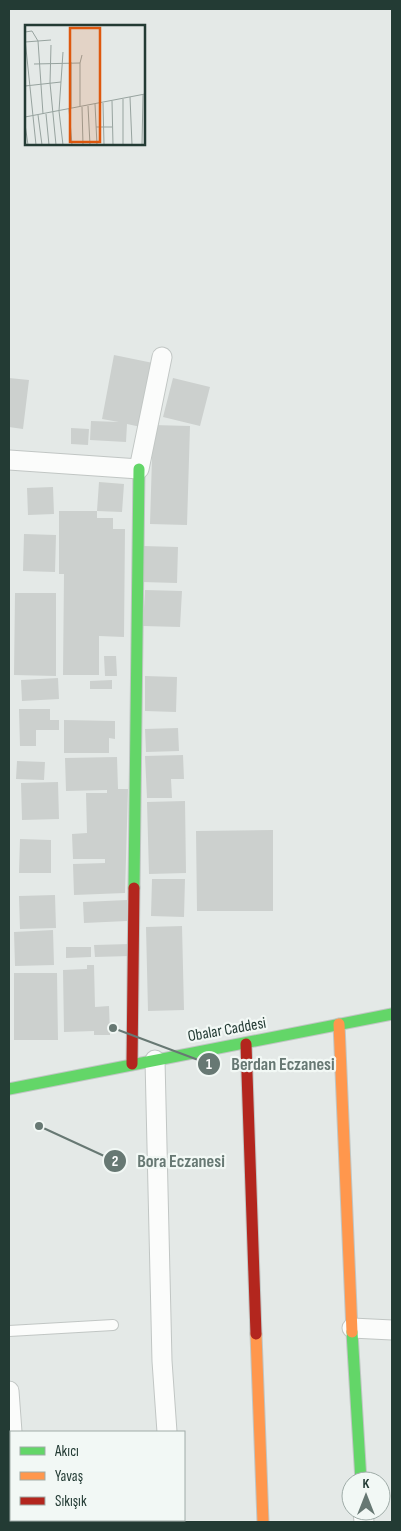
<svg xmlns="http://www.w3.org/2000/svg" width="401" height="1531" font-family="'Sofia Sans Condensed',sans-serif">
<rect width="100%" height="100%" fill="#e4e9e7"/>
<!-- building -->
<path fill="#ccd0ce" d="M114,355L153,363L141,427L127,424L126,442L90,440L91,421L119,422L102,419Z
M9,378L29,380L23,429L9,427Z
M173,378L210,387L200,426L163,417Z
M153,425L190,426L187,525L150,524Z
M71,428L89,429L88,445L71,444Z
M99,482L124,484L122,512L97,511Z
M53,487L54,514L28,515L27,488Z
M59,511H97V518H113V529H125L124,637L99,636V675H63L64,574H59Z
M24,534L56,535L55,572L23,571Z
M143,546L178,547L177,583L142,582Z
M145,590L182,591L180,627L143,626Z
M15,593H56V676L14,675Z
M104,656H116L117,676H105Z
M145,676L177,677L176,712L145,711Z
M58,678L59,699L22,701L21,680Z
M112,680V689H90V681Z
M19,709H50V720H59V730H36V746H20Z
M64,720L115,721V739L109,738V753H64Z
M178,728L179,751L146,752L145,729Z
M183,755L184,779H171L172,798H147L145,756Z
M117,757L118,789H128L125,893L74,895L73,864L105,863V859H73L72,834L87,833L86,793H107V790L66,791L65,758Z
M17,761L45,762L44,780L16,779Z
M58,782L59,819L22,820L21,783Z
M185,801L186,873L149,874L147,802Z
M273,830V911H197L196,831Z
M20,839L51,840V873H19Z
M152,879H185L184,917L151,916Z
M55,895L56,928L20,929L19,896Z
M127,900V921L84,923L83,902Z
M182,926L184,1010L148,1011L146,927Z
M53,930L54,965L15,966L14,932Z
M130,944V956L95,957L94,945Z
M66,947H91V957L66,958Z
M87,965H94L95,1007L109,1006L110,1035H94V1031L64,1032L63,970L87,969Z
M14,973H57L58,1040H14Z"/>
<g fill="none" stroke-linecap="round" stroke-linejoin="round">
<defs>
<path id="lane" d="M9,1331L113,1325"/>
<path id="street" d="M9,460L139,469L162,357
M155,1060L162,1361L167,1432
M352,1328L392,1330
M9,1391L12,1432
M363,1511L364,1522
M18,1520L19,1522
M173,1520V1522"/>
<path id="fast" d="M134,888L139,469
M9,1089C137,1063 265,1040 392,1014
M352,1332L361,1481"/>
<path id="slow" d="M339,1024L352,1332
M256,1334L263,1522"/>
<path id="jam" d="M246,1044L256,1334
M132,1064L134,888"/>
</defs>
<!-- lane casing -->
<use href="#lane" stroke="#c1c6c4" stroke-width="12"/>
<!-- street casing -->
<use href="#street" stroke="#c1c6c4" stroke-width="21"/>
<!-- fast casing -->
<use href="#fast" stroke="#c0c6c4" stroke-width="13"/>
<!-- slow casing -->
<use href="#slow" stroke="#c0c6c4" stroke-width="13"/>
<!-- jam casing -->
<use href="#jam" stroke="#c0c6c4" stroke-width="13"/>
<!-- lane -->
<use href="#lane" stroke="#fbfcfb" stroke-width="10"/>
<!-- street -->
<use href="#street" stroke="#fbfcfb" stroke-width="19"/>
<!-- fast -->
<use href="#fast" stroke="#63d668" stroke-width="11"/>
<!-- slow -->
<use href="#slow" stroke="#ff974d" stroke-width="11"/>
<!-- jam -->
<use href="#jam" stroke="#b3261e" stroke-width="11"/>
</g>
<g text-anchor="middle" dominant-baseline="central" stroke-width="4.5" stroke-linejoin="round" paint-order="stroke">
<!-- street labels -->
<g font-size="16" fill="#233b34" stroke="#f2f8f5">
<text transform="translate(227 1030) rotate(-10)">Obalar Caddesi</text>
</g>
</g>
<!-- overview -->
<g transform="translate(25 25)">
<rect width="120" height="120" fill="#e4e9e7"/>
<path fill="none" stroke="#97a39f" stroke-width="1" d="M0,7L7,6L13,16L18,89M0,14L11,120M0,17L26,15M26,20L25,58L31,120M46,37V83M9,39L55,38L57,30M0,61L36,57M105,72L107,120M87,76L88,120M78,78L79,120M70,79L72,120M55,81V38M63,81L65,120M57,82L58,120M44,84L47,120M21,89L24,120M13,90L17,120M0,92L120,69M0,99L3,120M71,102H87M38,120L34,86L38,27M98,120V74M117,120L118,70"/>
<path fill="#de580e" fill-opacity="0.15" stroke="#de580e" stroke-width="2.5" d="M45,3H75V117H45Z"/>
<rect width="120" height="120" fill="none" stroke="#233b34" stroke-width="2.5"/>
</g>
<!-- callouts -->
<path fill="none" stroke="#677873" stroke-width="2" d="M113 1028L209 1064M39 1126L115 1161"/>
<g fill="#677873" stroke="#f2f8f5" stroke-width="2">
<circle cx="113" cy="1028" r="5"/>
<circle cx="39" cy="1126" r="5"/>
<circle cx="209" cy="1064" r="12"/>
<circle cx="115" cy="1161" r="12"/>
</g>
<g font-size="15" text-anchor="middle" font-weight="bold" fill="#fff">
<text x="209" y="1069">1</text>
<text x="115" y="1166">2</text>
</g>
<g font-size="18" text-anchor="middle" font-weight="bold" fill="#677873" stroke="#f2f8f5" stroke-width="4.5" stroke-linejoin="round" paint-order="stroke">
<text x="283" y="1070">Berdan Eczanesi</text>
<text x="181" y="1167">Bora Eczanesi</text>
</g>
<!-- border -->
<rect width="401" height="1531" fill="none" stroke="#233b34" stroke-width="20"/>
<!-- legend -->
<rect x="10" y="1431" width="175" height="90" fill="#f2f8f5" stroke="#9faca8"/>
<rect x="20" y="1447" width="25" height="8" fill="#63d668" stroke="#9faca8"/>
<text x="55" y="1456" font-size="15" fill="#233b34">Akıcı</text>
<rect x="20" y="1472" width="25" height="8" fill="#ff974d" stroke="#9faca8"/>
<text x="55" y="1481" font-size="15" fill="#233b34">Yavaş</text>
<rect x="20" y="1497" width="25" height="8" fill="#b3261e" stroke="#9faca8"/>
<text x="55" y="1506" font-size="15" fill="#233b34">Sıkışık</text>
<!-- north arrow -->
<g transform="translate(366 1496)"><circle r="24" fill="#f2f8f5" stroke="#9faca8"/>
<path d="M0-4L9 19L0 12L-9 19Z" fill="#677873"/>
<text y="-8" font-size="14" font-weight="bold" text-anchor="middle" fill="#233b34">K</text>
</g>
</svg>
